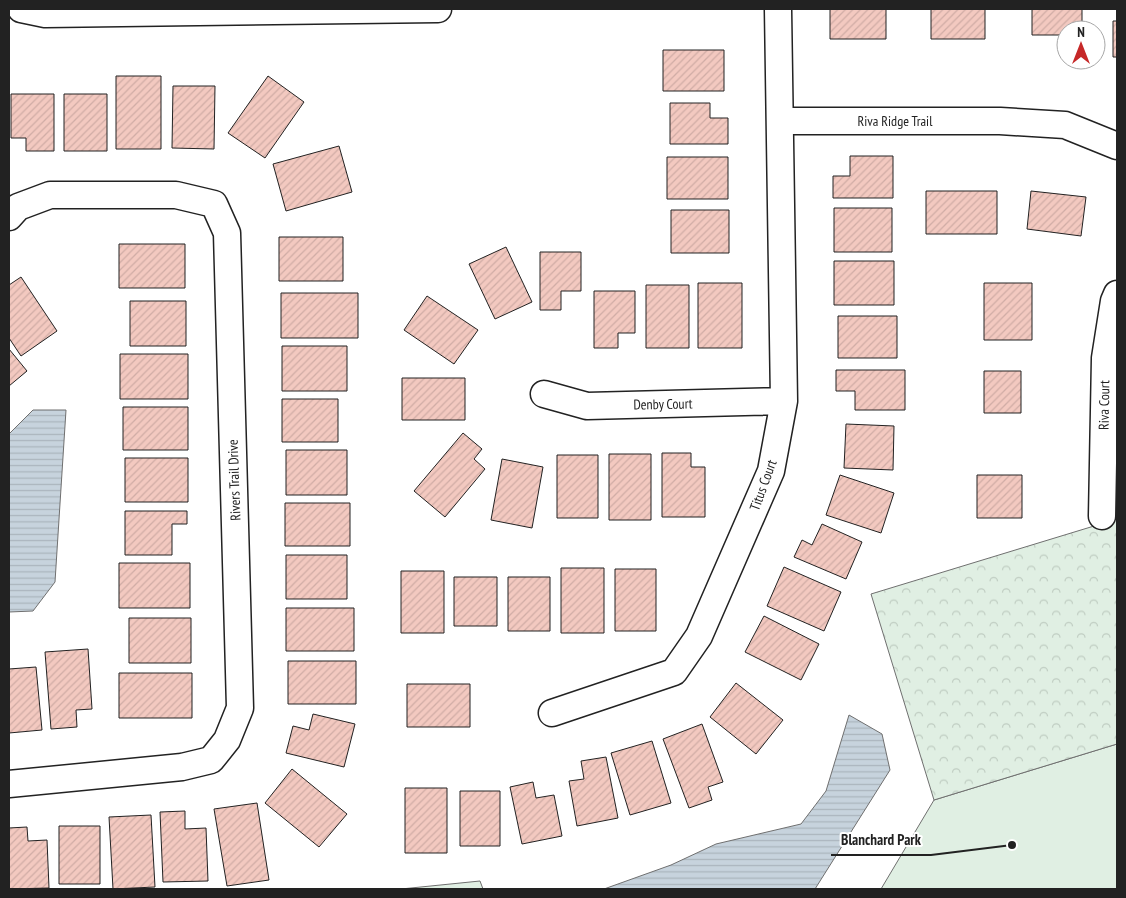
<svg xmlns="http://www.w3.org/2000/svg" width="1126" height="898" font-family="'PT Sans Narrow',sans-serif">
<defs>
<pattern id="forest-crowns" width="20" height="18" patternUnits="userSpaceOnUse" patternTransform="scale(1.25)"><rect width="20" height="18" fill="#e0efe3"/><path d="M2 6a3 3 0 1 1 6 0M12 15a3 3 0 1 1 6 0" fill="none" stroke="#c0cdc2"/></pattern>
<pattern id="water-rules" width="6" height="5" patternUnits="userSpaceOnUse" patternTransform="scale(1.25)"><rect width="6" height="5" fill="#c7d3dd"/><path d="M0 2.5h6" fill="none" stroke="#abb5bd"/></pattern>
<pattern id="building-hatch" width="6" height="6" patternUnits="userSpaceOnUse" patternTransform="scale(1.25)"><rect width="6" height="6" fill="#f3c9c0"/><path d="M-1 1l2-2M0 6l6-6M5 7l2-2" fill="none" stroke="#d0aca5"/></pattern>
</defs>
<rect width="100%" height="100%" fill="#fff"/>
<!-- green -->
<path fill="#e0efe3" stroke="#6f6f6f" d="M1117,744V889H881L934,800Z
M480,881L483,889H401Z"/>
<!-- forest -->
<path fill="url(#forest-crowns)" stroke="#6f6f6f" d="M1117,519V744L934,800L871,594Z"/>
<!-- water -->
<path fill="url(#water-rules)" stroke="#6f6f6f" d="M33,410H66L55,582L33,611L9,612V434Z
M849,715L882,734L890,770L815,889H604L671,865L716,844L801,824L826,791Z"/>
<!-- building -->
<path fill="url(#building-hatch)" stroke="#222" d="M830,9H886V39H830Z
M931,9H985V39H931Z
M1032,9H1082V30H1066V35H1032Z
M1113,21H1117V57H1113Z
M663,50H724V91H663Z
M116,76H161V149H116Z
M268,76L304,102L265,158L228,133Z
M173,86H215L214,149L172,148Z
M11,94H54V151H26V138H11Z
M64,94H107V151H64Z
M670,103H710V118H728V144H670Z
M339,146L352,192L286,211L273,164Z
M850,156H893V198H833V176H850Z
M667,157H728V199H667Z
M926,191H997V234H926Z
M1031,191L1086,197L1081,236L1027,229Z
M834,208H892V252H834Z
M671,210H729V253H671Z
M279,237H343V281H279Z
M119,244H185V288H119Z
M506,247L532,302L495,319L469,264Z
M540,252H581V291H561V310H540Z
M834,261H894V305H834Z
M21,277L57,331L21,356L9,338V285Z
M698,283H742V348H698Z
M984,283H1032V340H984Z
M646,285H689V348H646Z
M594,291H635V333H618V348H594Z
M281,293H358V338H281Z
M427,296L478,330L454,364L404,330Z
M130,301H186V346H130Z
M838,316H897V358H838Z
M282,346H347V391H282Z
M9,349L27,371L9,386Z
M120,354H188V399H120Z
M836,370H905V410H855V391H836Z
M984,371H1021V413H984Z
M402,378H465V420H402Z
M282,399H338V442H282Z
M123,407H188V450H123Z
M846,424L894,426L893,470L844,468Z
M463,433L482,449L474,459L485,469L445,517L414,491Z
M286,450H347V495H286Z
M662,453H691V467H705V517H662Z
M609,454H651V520H609Z
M557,455H598V518H557Z
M125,458H188V502H125Z
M502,459L543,467L532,528L491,520Z
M840,475L894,493L881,533L826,515Z
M977,475H1022V518H977Z
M285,503H350V546H285Z
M125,511H187V524H172V555H125Z
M822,524L862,542L846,579L794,557L802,540L812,545Z
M286,555H347V599H286Z
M119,563H190V608H119Z
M784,567L841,592L824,631L767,606Z
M561,568H604V633H561Z
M615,569H656V631H615Z
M401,571H444V633H401Z
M454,577H497V626H454Z
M508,577H550V631H508Z
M286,608H354V651H286Z
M764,616L819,644L801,680L745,652Z
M129,618H191V663H129Z
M88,649L92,709L76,710L77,727L51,729L45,652Z
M288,661H356V704H288Z
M36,667L42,730L9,733V669Z
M119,673H192V718H119Z
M736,683L783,720L756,754L710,717Z
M407,684H470V727H407Z
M313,714L355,724L344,767L286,753L293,726L309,730Z
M702,724L723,782L708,787L712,800L689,808L663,739Z
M652,741L671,803L630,815L611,753Z
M606,757L618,818L577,826L569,781L584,779L581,761Z
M292,769L347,814L319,847L265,803Z
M533,782L536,798L554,795L562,836L522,844L510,787Z
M405,788H447V853H405Z
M460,791H500V846H460Z
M257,803L269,880L227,886L214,809Z
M185,811V829L206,828L208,881L163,882L160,812Z
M151,815L155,887L113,889L109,817Z
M59,826H100V884H59Z
M27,827L28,841L47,840L49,888L9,889V828Z"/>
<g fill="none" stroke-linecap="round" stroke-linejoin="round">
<defs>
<path id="minor" d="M21,9L45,14L438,9
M780,121H1000L1065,125L1117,146
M9,217L18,207L50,195H176L214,204L227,233L240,708L227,740L211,760L182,767L9,784
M544,394L587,406L784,401
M1102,516L1105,358L1114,301L1117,294
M552,713L674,672L699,636L771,471L784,401L778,9"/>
</defs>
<!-- minor casing -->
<use href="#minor" stroke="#222" stroke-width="29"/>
<!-- minor -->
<use href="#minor" stroke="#fff" stroke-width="26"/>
</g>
<g text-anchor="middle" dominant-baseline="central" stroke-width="4" stroke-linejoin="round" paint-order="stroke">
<!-- street labels -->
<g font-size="14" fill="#222" stroke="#fff">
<text x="895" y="121">Riva Ridge Trail</text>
<text transform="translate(663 404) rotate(-1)">Denby Court</text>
<text transform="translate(1104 405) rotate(-89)">Riva Court</text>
<text transform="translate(234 480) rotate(-92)">Rivers Trail Drive</text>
<text transform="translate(763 485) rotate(-70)">Titus Court</text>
</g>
</g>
<!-- callouts -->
<path fill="none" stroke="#222" stroke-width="2" d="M1012 845L931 855H831"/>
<circle fill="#222" stroke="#fff" stroke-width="2" cx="1012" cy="845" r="5"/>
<g font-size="15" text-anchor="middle" font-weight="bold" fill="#222" stroke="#fff" stroke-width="4" stroke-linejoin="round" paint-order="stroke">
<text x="881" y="845">Blanchard Park</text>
</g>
<!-- border -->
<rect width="1126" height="898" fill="none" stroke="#222222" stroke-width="20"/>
<!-- north arrow -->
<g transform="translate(1081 45)"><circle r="24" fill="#ffffff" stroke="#a7a7a7"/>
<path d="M0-4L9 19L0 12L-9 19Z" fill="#c62828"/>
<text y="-8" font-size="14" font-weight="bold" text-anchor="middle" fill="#222222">N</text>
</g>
</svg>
